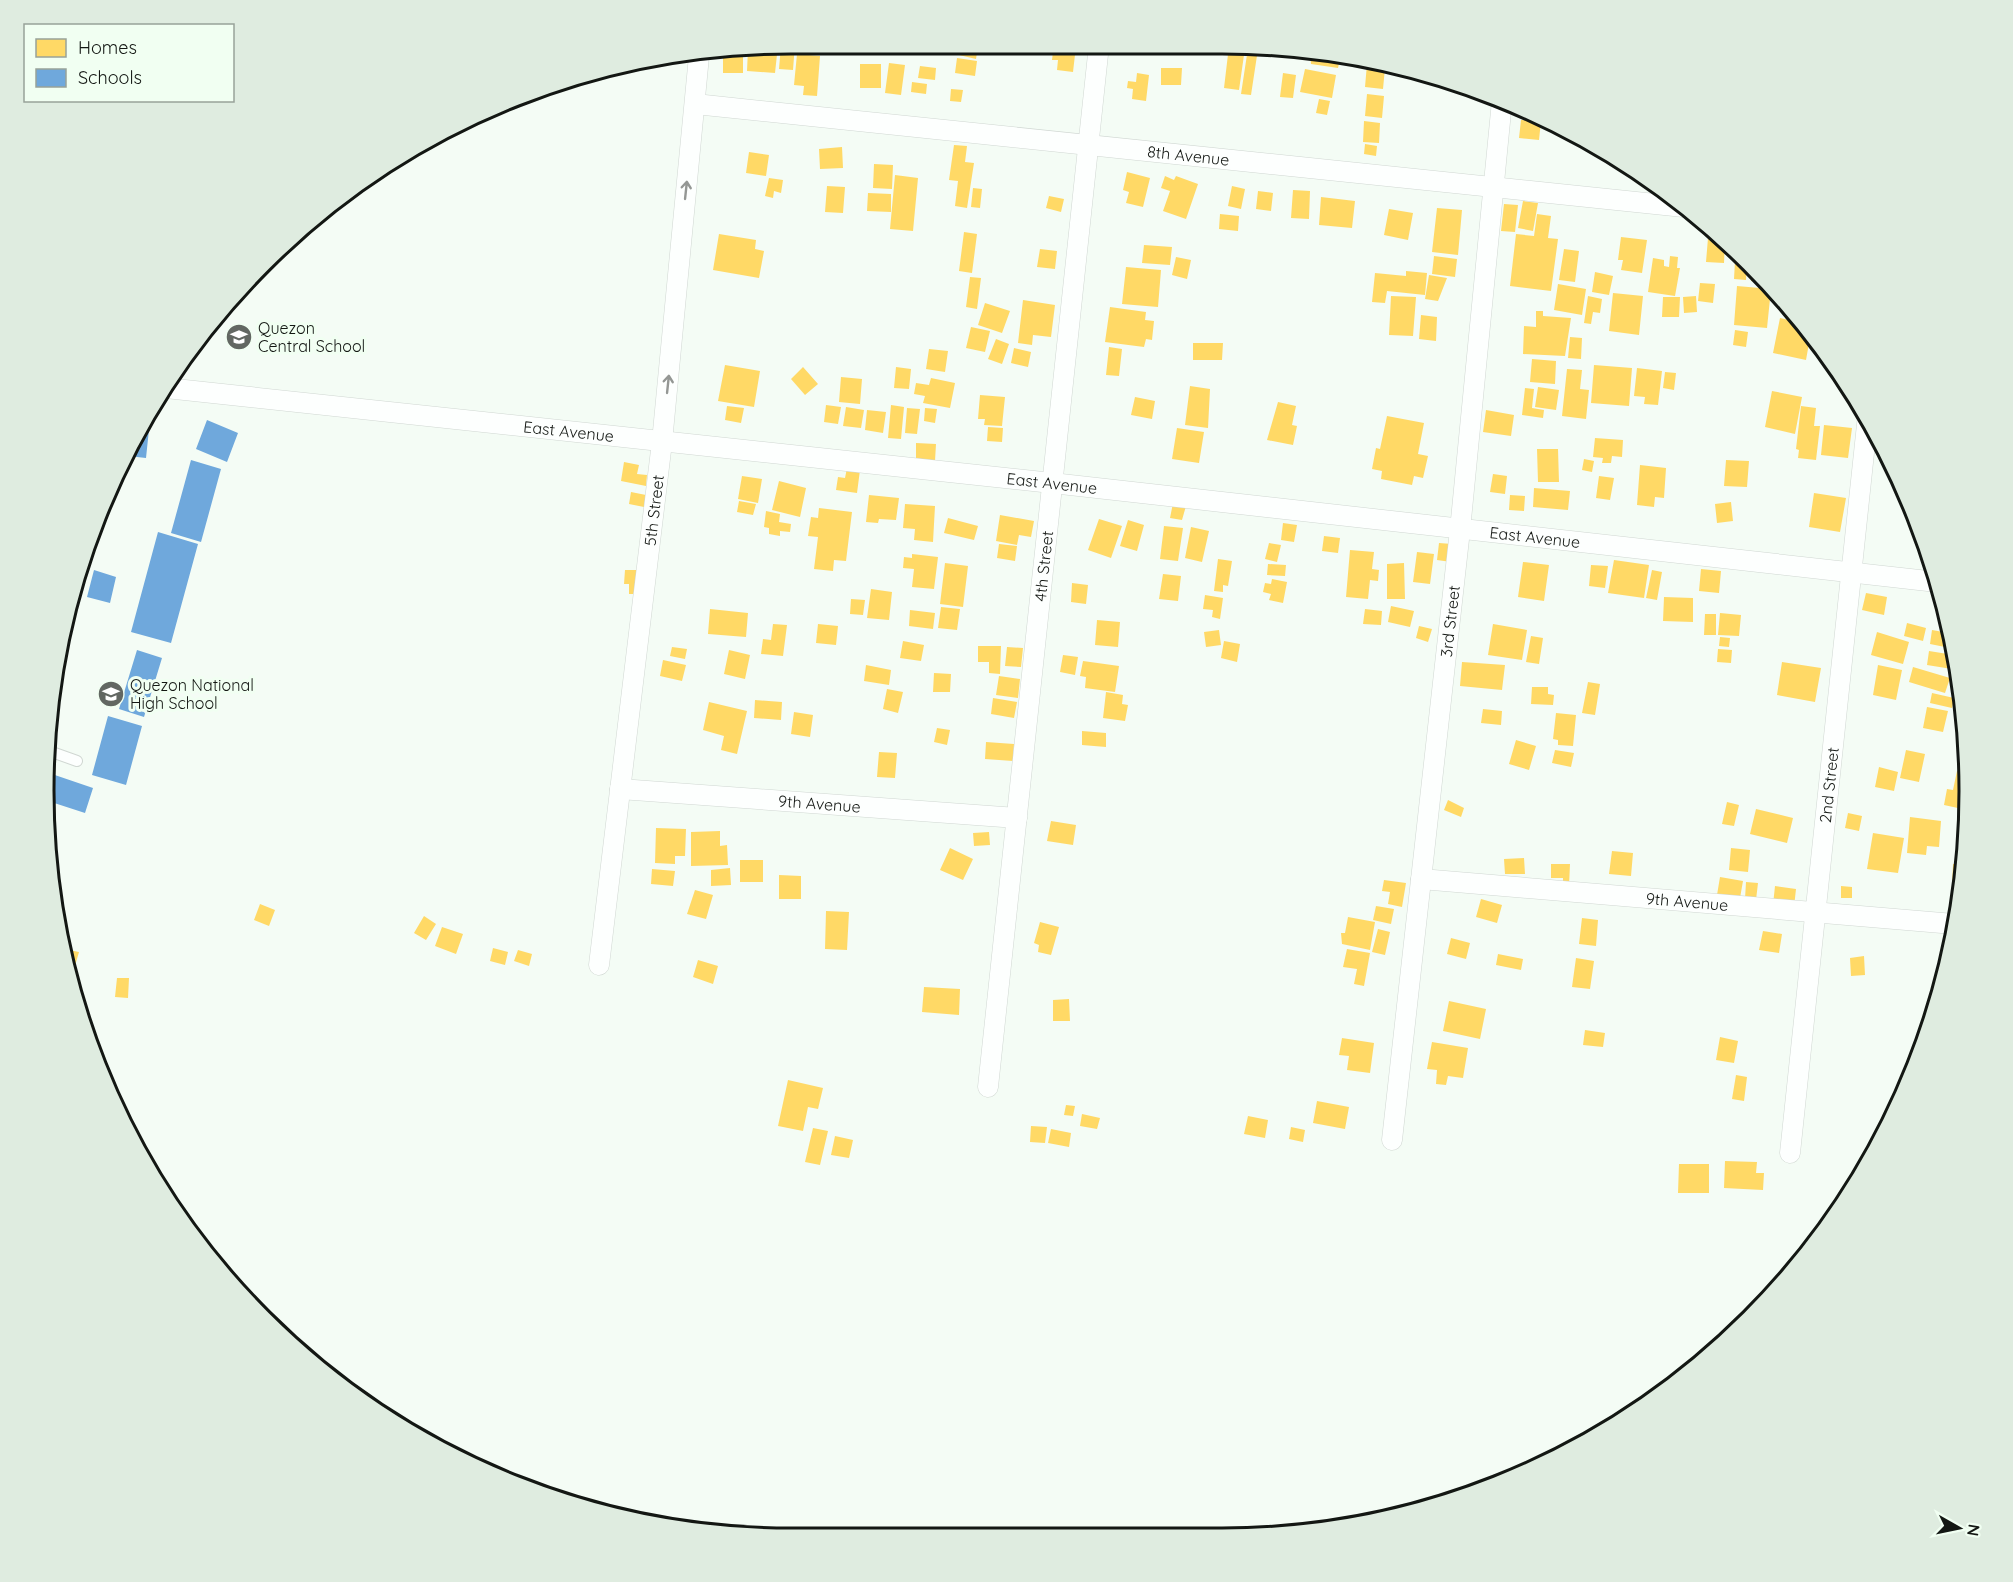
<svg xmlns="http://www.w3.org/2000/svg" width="2013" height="1582" font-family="Quicksand,sans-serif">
<rect width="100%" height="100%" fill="#f4fcf5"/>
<!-- homes -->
<path fill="#ffd966" d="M795,44L793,70L779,69L781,45Z
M961,44L978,46L976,59L959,55Z
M1054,44L1076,46L1073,72L1057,70L1058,60H1052Z
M778,45L775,73L747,71L748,49Z
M1161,45H1193L1192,50L1161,48Z
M1229,46L1245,48L1239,90L1224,88Z
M1248,48L1258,49L1251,95L1241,94Z
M723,52H743V73H723Z
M1310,53L1340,59L1338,68L1311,64Z
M797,54L820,56L817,96L803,95L804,86L794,85Z
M957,58L977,61L975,76L955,73Z
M889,63L905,65L901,95L885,93Z
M860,64H881V88H860Z
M1367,64L1385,68L1383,89L1365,87Z
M920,66L936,68L935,80L918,78Z
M1161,68H1182L1181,85H1161Z
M1305,69L1336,75L1332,98L1300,92Z
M1137,73L1149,75L1146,101L1132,99L1133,89L1127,88L1128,81L1136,82Z
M1283,73L1296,75L1293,98L1280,97Z
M1432,77L1447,80V82L1432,81Z
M912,82L927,84L926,94L911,92Z
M951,89L963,90L961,102L950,101Z
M1367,94L1384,96L1382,118L1365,116Z
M1319,99L1330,101L1327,115L1316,113Z
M1521,120L1541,121L1539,140L1519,138Z
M1364,121L1380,123L1379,143L1363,142Z
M1365,144L1377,146L1376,156L1364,154Z
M954,145L967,146L965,162L974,163L967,208L955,206L958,181L949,180Z
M842,147L843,168L820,169L819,149Z
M749,152L769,155L766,176L746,173Z
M1616,158L1625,165L1629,168L1615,165Z
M874,164L893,165L892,189L873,188Z
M1127,172L1150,178L1143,207L1126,203L1129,192L1123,190Z
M895,175L918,178L913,231L890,229Z
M1165,176L1174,180L1176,176L1198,184L1186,219L1163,211L1170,191L1161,188Z
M769,178L783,180L781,193L774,191L773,198L765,196Z
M827,186L845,187L843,213L825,212Z
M1232,186L1245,189L1241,209L1228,206Z
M973,188L982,189L980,208L971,207Z
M1654,188L1667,194L1666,198L1652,195Z
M1293,190L1310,191L1309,219L1291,218Z
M1258,191L1273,193L1271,211L1256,209Z
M868,193L891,194V212L867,211Z
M1049,196L1064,199L1061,212L1046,208Z
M1321,197L1355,201L1352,228L1319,225Z
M1523,201L1538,203L1533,231L1518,228Z
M1504,204L1518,205L1515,232L1501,231Z
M1437,208L1462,210L1458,255L1432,252Z
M1389,209L1413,213L1408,240L1384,235Z
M1220,214L1239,216L1238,231L1219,229Z
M1537,214L1551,216L1548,238L1558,239L1551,291L1510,286L1516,234L1534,236Z
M964,232L977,234L972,273L959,271Z
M719,234L756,240L755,249L764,251L759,278L713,270Z
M1621,237L1647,240L1642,273L1621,270L1623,260H1618Z
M1708,238L1725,240L1724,263L1706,262Z
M1144,245L1172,247L1170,265L1142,263Z
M1040,249L1057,251L1055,269L1037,267Z
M1564,249L1579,251L1575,282L1559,280Z
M1434,256L1457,259L1455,277L1432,274Z
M1670,256L1678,257L1677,268H1680L1675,296L1648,292L1653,258L1664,260V266L1669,267Z
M1176,257L1191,260L1187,279L1172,275Z
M1735,261L1747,263L1746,280L1734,279Z
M1126,267L1161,270L1158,307L1122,304Z
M1752,269L1766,283L1751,281Z
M1406,271L1427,273L1425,295L1387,291L1385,303L1372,302L1375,273L1406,276Z
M1595,272L1613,276L1609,295L1592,292Z
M1429,275L1447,278L1438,301L1425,299Z
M970,277L981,278L977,309L966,307Z
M1700,283L1715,284L1713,303L1698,301Z
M1558,284L1586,289L1582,315L1554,310Z
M1737,286L1771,289L1767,328L1734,325Z
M1613,293L1643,296L1639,335L1609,331Z
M1391,296L1416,297L1413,336L1389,335Z
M1588,296L1602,299L1600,313L1593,312L1591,324L1584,323Z
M1696,296L1697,312L1684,313L1683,297Z
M1663,297H1680L1679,317H1662Z
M1023,300L1055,305L1051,337L1033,335L1032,345L1018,343Z
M985,303L1010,311L1002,333L978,325Z
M1110,307L1146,312L1145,320L1154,321L1152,340L1146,339L1144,347L1105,342Z
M1536,311H1543V316L1571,318L1565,356L1523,354L1524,326L1536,327Z
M1421,315L1437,317L1436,341L1419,339Z
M1780,318L1803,323L1811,332L1806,360L1773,353Z
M971,327L990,331L985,352L966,348Z
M1735,330L1748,332L1746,347L1733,345Z
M1570,337L1582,338L1581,359L1568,358Z
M996,339L1009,344L1002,364L988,359Z
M1193,343H1223L1222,360H1193Z
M1109,347L1122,349L1119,376L1106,375Z
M1014,348L1031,352L1028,367L1011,363Z
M929,349L948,351L945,372L926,369Z
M1532,359L1556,361L1555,384L1530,382Z
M725,365L760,371L754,407L718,401Z
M1594,365L1632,368L1629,406L1591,403Z
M803,367L818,384L805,395L791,379Z
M896,367L911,369L909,389L894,388Z
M1637,368L1662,371L1658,405L1644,404L1645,397L1634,396Z
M1567,369L1582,370L1580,389L1589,390L1586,419L1562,416Z
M1665,372L1676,373L1674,390L1663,388Z
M841,377L862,379L860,404L839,402Z
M931,378L955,383L950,408L923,403L925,396L914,394L916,383L929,385Z
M1190,386L1210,389L1208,428L1185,425Z
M1538,387L1559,390L1556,410L1535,407Z
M1525,388L1534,389L1532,408L1544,410L1543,418L1522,415Z
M1772,391L1802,397L1795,434L1765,427Z
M980,395L1005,397L1002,426L984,425L985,419H978Z
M1135,397L1155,401L1152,419L1131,415Z
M1278,402L1296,406L1292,425L1297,426L1293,445L1267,440Z
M826,405L841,407L838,424L824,422Z
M891,405L904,407L901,439L888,438Z
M727,406L744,408L741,423L725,420Z
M1801,406L1816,408L1814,426H1820L1816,460L1798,458L1799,450L1796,449Z
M846,407L864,410L861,428L843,426Z
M907,408L920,409L917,434L905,433Z
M925,408L937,409L935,423L924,421Z
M867,410L886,412L883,433L865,430Z
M1486,410L1514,415L1511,436L1483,432Z
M1387,416L1424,423L1418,454L1428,456L1423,478L1414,476L1412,485L1381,479L1382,471L1372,469L1376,448L1380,449Z
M1824,425L1852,428L1848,458L1821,455Z
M988,427L1003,428L1002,442L987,441Z
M1177,428L1204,432L1199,463L1172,459Z
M1595,438L1623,440L1622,457L1612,456L1611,463H1602L1603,458L1593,457Z
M916,443L936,444L935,461L916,460Z
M1537,449H1558L1559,482H1538Z
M1584,459L1594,461L1592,472L1582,470Z
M1726,460L1749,461L1747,487L1724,486Z
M624,462L639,465L637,474L647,475L646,486L621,481Z
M1640,465L1666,468L1664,498L1655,497L1654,507L1637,505Z
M847,468L860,470L857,493L836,490L838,477L845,478Z
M1493,474L1507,476L1505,494L1490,492Z
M742,476L762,479L758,503L738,499Z
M1599,476L1614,478L1610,500L1596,498Z
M779,481L806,488L800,517L772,510Z
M1534,488L1570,491L1568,510L1533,507Z
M631,492L646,495L644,507L629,504Z
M1814,493L1846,498L1840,532L1809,527Z
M869,495L899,498L896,520L879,519L878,523L866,522Z
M1510,495L1525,496L1524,511L1509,510Z
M739,501L756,504L753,515L737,512Z
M1731,502L1733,521L1717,523L1715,504Z
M1173,503L1186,506L1182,520L1170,518Z
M905,504L935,506L933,542L914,540L915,529L903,528Z
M819,508L852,512L846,561L834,560L833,571L814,569L818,537L808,536L811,517L818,518Z
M766,511L780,514L779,522L791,524L790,532L780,531V536L769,534V528L764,527Z
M1000,515L1034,521L1031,537L1019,535L1017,545L996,541Z
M948,518L978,526L974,540L944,533Z
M1099,519L1122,526L1111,558L1088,550Z
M1128,520L1144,525L1137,551L1120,546Z
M1283,523L1297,525L1294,542L1281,540Z
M1164,526L1183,528L1178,561L1160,559Z
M1191,527L1209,531L1202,562L1185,558Z
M1324,536L1340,538L1338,553L1322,551Z
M1269,543L1281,545L1277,562L1265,559Z
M1439,543L1452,544L1451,562L1437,560Z
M999,544L1017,546L1015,561L997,558Z
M1350,550L1374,552L1372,569L1379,570L1378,581L1370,580L1368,599L1346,597Z
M1417,552L1434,554L1430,584L1413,582Z
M912,554L938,557L934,589L912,587L914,569L903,568L904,557L912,558Z
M1218,559L1232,561L1228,586L1223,585V592L1214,591Z
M1614,560L1649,565L1644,598L1608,593Z
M1523,562L1549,565L1544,601L1518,597Z
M945,563L968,566L963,607L940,604Z
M1404,563L1405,599H1387V564Z
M1268,564L1286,565L1285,576L1267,575Z
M1591,565L1608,566L1605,588L1589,586Z
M1701,569L1721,571L1719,593L1699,591Z
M625,570H644L639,594H629V584H624Z
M1652,570L1662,572L1657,600L1646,598Z
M1163,574L1181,576L1178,601L1159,599Z
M1272,579L1287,582L1283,603L1269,600L1271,594L1263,592L1265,583L1271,584Z
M1072,583L1088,585L1086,604L1071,602Z
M871,589L892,592L889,620L867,618Z
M1866,593L1887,597L1884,615L1862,610Z
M1205,595L1223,598L1220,619L1212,617L1213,610L1203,609Z
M1664,597L1693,598V622L1663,621Z
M851,599L865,600L863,615L850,614Z
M1391,606L1414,611L1410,627L1388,622Z
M941,607L960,609L957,630L938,628Z
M710,609L748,613L746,637L708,634Z
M1365,609L1382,611L1381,625L1363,624Z
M910,610L935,613L933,629L909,626Z
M1720,613L1741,615L1739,636L1718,635Z
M1705,614H1716V635H1704Z
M1097,620L1120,622L1118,647L1095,645Z
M1907,623L1926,628L1923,641L1904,636Z
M773,624L787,625L783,656L761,654L763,639L771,640Z
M818,624L838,626L836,645L816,643Z
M1493,624L1527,630L1522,660L1488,655Z
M1419,626L1432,629L1428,642L1416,638Z
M1219,630L1221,645L1206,647L1204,632Z
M1932,630L1949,633L1950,648L1930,644Z
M1877,632L1909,642L1903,664L1871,655Z
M1531,636L1543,638L1539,664L1526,662Z
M1720,637L1730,638L1729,647L1719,646Z
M903,641L924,645L921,661L900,658Z
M1224,641L1240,644L1237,662L1221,658Z
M978,646H1001L1000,674L989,673V662H978Z
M672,647L687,649L685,659L670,656Z
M1007,647L1023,648L1021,667L1005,666Z
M1718,649L1732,650L1731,663L1717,662Z
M729,650L750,655L745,679L724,674Z
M1929,651L1954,655L1958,670L1927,665Z
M1063,655L1078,657L1075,675L1060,672Z
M663,660L686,665L682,681L660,676Z
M1083,661L1119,666L1115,692L1085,688L1086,677L1080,676Z
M1462,662L1505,665L1502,690L1460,686Z
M1782,662L1821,668L1815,702L1777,695Z
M866,665L891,670L889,685L864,681Z
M1878,665L1902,670L1896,700L1873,695Z
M1913,667L1950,678L1945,693L1909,682Z
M934,673L951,674L950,692H933Z
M999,676L1020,679L1018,698L996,695Z
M1588,682L1600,684L1595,715L1582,713Z
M1532,687H1548V694L1554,695L1553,705L1531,704Z
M887,689L903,692L898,713L883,709Z
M1106,692L1123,695L1122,704L1128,705L1125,721L1103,718Z
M1932,693L1954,698L1952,708L1930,703Z
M993,698L1017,702L1014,718L991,714Z
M755,700L782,702L781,720L754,718Z
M709,702L747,711L737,754L721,750L724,736L703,730Z
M1927,707L1948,711L1943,732L1923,728Z
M1483,709L1502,711L1501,725L1481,723Z
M794,712L813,715L810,737L791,734Z
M1556,713L1576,715L1573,746L1558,745V740L1553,739Z
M937,728L950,730L947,745L934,742Z
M1082,731L1106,733V747L1082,745Z
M1516,740L1536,746L1529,770L1509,764Z
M986,742L1014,744L1013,761L985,759Z
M1555,750L1574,753L1571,767L1552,763Z
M1906,750L1925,754L1919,782L1900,778Z
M879,752L897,753L895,778L877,777Z
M1879,767L1898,772L1894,791L1875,787Z
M1957,771L1966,773L1967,810L1944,805L1947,789L1953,790Z
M1448,800L1464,808L1461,817L1444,810Z
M1727,802L1739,805L1734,826L1722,824Z
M1756,809L1793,818L1787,843L1750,834Z
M1848,813L1862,816L1859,831L1845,828Z
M1910,817L1941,821L1939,847L1927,846L1926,855L1907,853Z
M1051,821L1076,825L1073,845L1047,841Z
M656,828L686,829L685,856H675V864L655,863Z
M720,831V846L727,845L728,865L691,866V832Z
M989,832L990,845L974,846L973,833Z
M1873,833L1904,838L1898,873L1867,869Z
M950,848L973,859L963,880L940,870Z
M1731,848L1750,850L1748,872L1729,870Z
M1612,851L1633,853L1631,876L1609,874Z
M1524,858L1525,874H1505L1504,859Z
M740,860H763V882H740Z
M1551,864H1570L1569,886L1563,885V878H1551Z
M1953,864L1964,865L1960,886L1952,885Z
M730,868L731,885L711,886V870Z
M652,869L675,871L673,886L651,884Z
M779,875L801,876V899H779Z
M1720,877L1743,881L1740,898L1717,895Z
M1384,880L1406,883L1402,907L1388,904L1390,892L1382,891Z
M1746,882L1758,883L1756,900L1745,899Z
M1775,886L1796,889L1794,907L1773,905Z
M1841,886L1852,887V898H1841Z
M695,890L713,895L706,919L687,914Z
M1481,899L1502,905L1497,923L1476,917Z
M260,904L275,910L269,926L254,920Z
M1376,906L1394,909L1391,924L1373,920Z
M826,911L849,912L847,950L825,949Z
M424,916L436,924L426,940L414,933Z
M1348,917L1375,922L1370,950L1342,944L1341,933H1345Z
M1582,918L1598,920L1596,946L1579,944Z
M1040,922L1059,927L1051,955L1038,952L1039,945L1034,943Z
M442,927L463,934L456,954L435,946Z
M1378,929L1390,932L1385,955L1372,952Z
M1763,931L1782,934L1779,953L1759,950Z
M1451,938L1470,943L1466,959L1447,954Z
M493,948L508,952L505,965L490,961Z
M64,949L79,952L72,976L68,975Z
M1347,949L1370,953L1364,986L1354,984L1357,969L1343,967Z
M518,950L532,954L529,966L514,961Z
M1498,954L1523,959L1521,970L1496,965Z
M1864,956L1865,975L1851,976L1850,958Z
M1576,958L1594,961L1590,989L1572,987Z
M698,960L718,966L713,984L693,977Z
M117,978H129L128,998L115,997Z
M924,987L960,989L959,1015L922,1012Z
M1069,999L1070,1021H1053V1000Z
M1449,1001L1486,1009L1480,1039L1443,1031Z
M1585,1030L1605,1033L1603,1047L1583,1045Z
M1720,1037L1738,1041L1734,1063L1716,1060Z
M1342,1038L1374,1043L1370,1073L1347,1070L1349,1056L1339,1055Z
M1432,1042L1468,1048L1463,1078L1448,1076L1446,1085L1436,1084L1437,1070L1427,1069Z
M1736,1075L1747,1077L1744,1101L1732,1099Z
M788,1080L823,1088L818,1109L808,1107L803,1131L778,1126Z
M1317,1101L1349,1107L1345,1129L1313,1123Z
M1066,1105L1075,1106L1073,1116L1064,1115Z
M1082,1114L1100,1118L1097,1129L1080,1126Z
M1248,1116L1268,1120L1265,1138L1244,1134Z
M1031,1126L1047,1127L1045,1143L1030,1142Z
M1291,1127L1305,1130L1303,1142L1289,1139Z
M813,1128L828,1131L820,1165L805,1162Z
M1051,1129L1071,1133L1069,1147L1048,1143Z
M835,1136L853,1140L849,1158L831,1155Z
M1725,1161L1757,1162L1756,1173H1764L1763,1190L1724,1188Z
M1679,1164H1709V1193H1678Z"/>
<!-- schools -->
<path fill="#6fa8dc" d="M143,419L150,420L146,458L128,456Z
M207,420L238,433L227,462L196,449Z
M191,460L221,469L201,542L171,533Z
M158,532L198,544L171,643L131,632Z
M94,570L116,577L110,603L87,597Z
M137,650L162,658L144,717L119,709Z
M108,716L142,726L126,785L92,775Z
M46,772L93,788L85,813L45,800Z"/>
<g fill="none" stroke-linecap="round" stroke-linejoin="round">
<defs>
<path id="lane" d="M49,751L77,761"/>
<g id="street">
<path id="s1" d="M695,104L1684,207"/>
<path id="s2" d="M166,388L1052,483L1937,582"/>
<path id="s3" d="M620,789L1017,818"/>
<path id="s4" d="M1421,879L1954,924"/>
<path id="s5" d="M599,965L662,442L699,56"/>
<path id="s6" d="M988,1087L1099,45"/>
<path id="s7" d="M1392,1140L1460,530L1502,101"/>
<path id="s8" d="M1790,1153L1868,415"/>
</g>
</defs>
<!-- lane casing -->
<use href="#lane" stroke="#d0d7d2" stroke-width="12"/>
<!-- street casing -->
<use href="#street" stroke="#d0d7d2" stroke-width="21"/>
<!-- lane -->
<use href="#lane" stroke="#fdfffe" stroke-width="10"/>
<!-- street -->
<use href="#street" stroke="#fdfffe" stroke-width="20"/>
</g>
<!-- one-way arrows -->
<defs><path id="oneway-shaft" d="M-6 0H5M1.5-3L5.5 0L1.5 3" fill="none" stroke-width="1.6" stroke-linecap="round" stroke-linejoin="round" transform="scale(1.5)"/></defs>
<g stroke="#949794">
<use href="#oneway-shaft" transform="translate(686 190) rotate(-84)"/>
<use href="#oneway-shaft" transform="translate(668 384) rotate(-84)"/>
</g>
<!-- icons -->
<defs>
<symbol id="school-disc" viewBox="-11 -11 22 22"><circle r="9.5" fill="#626762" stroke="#f1fff2"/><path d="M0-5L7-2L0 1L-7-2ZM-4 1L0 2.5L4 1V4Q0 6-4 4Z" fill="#fff"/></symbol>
</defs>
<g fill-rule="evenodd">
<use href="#school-disc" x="224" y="322" width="30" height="30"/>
<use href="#school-disc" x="96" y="679" width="30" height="30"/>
</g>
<g text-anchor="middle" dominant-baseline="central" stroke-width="6" stroke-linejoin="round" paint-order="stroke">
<!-- street labels -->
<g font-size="16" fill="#131713" stroke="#f1fff2">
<text stroke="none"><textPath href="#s1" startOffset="496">8th Avenue</textPath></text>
<text stroke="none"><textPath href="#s2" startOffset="405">East Avenue</textPath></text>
<text stroke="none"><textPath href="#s2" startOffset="891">East Avenue</textPath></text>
<text stroke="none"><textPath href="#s5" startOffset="458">5th Street</textPath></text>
<text stroke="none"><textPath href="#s2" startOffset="1377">East Avenue</textPath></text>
<text stroke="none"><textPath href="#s6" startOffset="524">4th Street</textPath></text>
<text stroke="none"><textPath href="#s7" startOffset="522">3rd Street</textPath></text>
<text stroke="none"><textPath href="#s8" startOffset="370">2nd Street</textPath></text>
<text stroke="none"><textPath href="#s3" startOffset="200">9th Avenue</textPath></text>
<text stroke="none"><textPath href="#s4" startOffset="267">9th Avenue</textPath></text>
</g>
<!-- poi labels -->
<g font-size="16" fill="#131713" stroke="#f1fff2" text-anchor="start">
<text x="258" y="328">Quezon<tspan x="258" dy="18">Central School</tspan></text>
<text x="130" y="685">Quezon National<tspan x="130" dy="18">High School</tspan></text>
</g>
</g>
<!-- crop -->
<path d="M0 0H2013V1582H0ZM791 54H1222A737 737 0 0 1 1959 791V791A737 737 0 0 1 1222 1528H791A737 737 0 0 1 54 791V791A737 737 0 0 1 791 54Z" fill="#dfece0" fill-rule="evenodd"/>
<path fill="none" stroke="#131713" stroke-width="3" d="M791 54H1222A737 737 0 0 1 1959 791V791A737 737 0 0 1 1222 1528H791A737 737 0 0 1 54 791V791A737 737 0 0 1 791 54Z"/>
<!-- legend -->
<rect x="24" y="24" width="210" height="78" fill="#f1fff2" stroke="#98a299" stroke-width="1.5"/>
<rect x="36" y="39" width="30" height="18" fill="#ffd966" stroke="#98a299" stroke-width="1.5"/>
<text x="78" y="54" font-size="18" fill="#131713">Homes</text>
<rect x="36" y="69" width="30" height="18" fill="#6fa8dc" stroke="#98a299" stroke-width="1.5"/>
<text x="78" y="84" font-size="18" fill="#131713">Schools</text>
<!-- north arrow -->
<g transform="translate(1959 1528) rotate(99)" stroke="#f1fff2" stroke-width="4.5" paint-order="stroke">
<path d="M0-4.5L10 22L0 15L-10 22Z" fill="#131713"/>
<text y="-9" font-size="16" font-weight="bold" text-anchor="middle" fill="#131713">N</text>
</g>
</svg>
